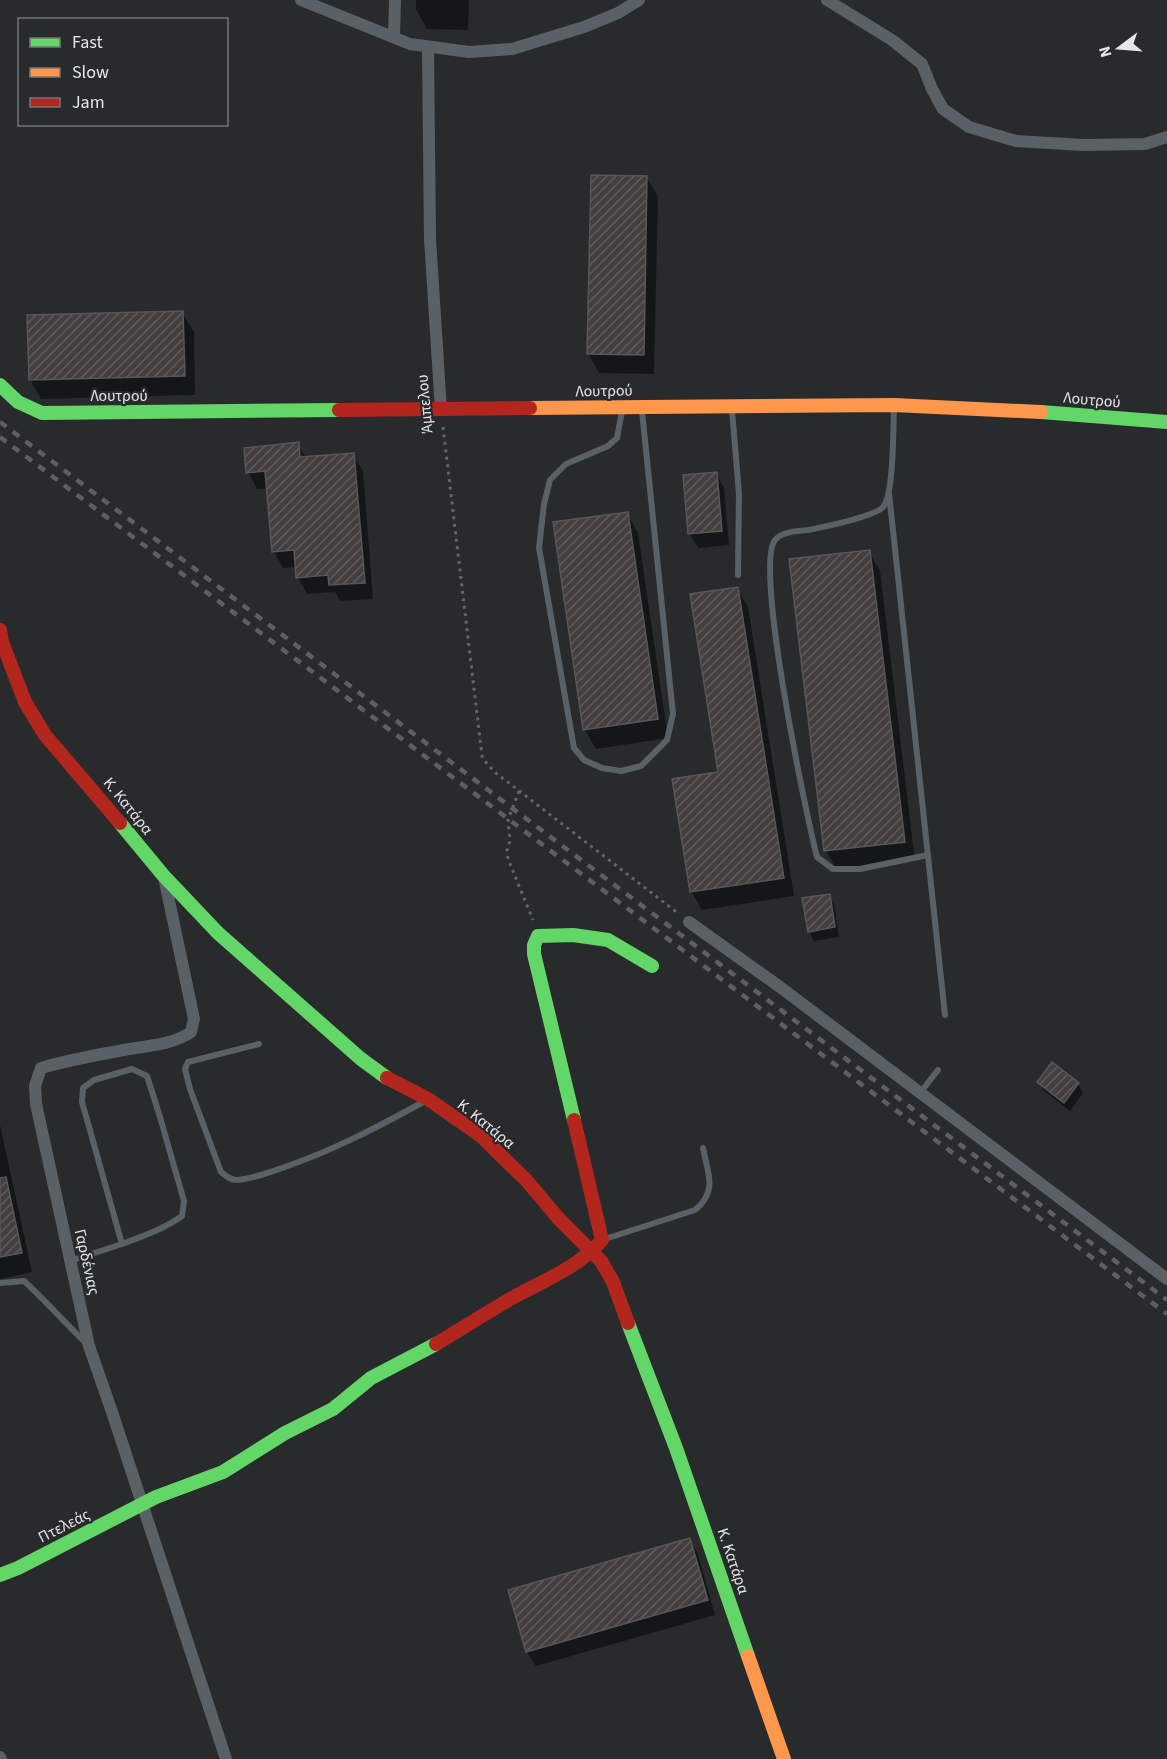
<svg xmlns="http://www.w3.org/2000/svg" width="1167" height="1759" font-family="'Source Sans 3',sans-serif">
<defs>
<pattern id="building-hatch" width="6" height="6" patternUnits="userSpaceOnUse" patternTransform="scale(1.5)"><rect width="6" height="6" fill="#443f3e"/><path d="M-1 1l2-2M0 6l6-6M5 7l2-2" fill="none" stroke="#5f5b5a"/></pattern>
</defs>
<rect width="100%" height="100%" fill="#292a2b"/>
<!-- shadow -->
<path fill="#0007" d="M416,0H469L468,30L427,29L416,9Z
M647,178L658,197L654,374L599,373L588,353Z
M182,313L194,332L195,395L41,399L30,380Z
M298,444L306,458L353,455L363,471L373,599L340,601L335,592L307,594L298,578L297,567L283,568L274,552L268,488L257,489L248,472Z
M716,473L724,488L729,545L698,548L689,533Z
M627,513L638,533L668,738L596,749L585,730Z
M869,551L880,571L915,861L837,870L826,851Z
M737,589L748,607L794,896L702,910L691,891L720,773Z
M829,895L834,904L839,937L814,941L809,931Z
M1039,1082L1078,1084L1083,1093L1070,1111L1044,1091Z
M0,1125L32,1272L0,1279Z
M690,1540L698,1554L715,1615L536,1666L527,1652L510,1591Z"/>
<!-- building -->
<path fill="url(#building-hatch)" stroke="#575758" stroke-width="1.5" d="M591,175L647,176L644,355L587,354Z
M183,311L185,376L29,380L27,315Z
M299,442L300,457L354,453L365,583L329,585L328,575L296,578L294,550L272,552L265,471L246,473L244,448Z
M717,472L722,531L688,534L683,475Z
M628,512L658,719L583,730L553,522Z
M870,550L905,842L824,851L789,559Z
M738,587L784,878L690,892L672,779L718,772L690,594Z
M830,894L835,927L808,932L802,898Z
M1052,1062L1079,1083L1064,1103L1037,1082Z
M6,1177L22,1253L0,1257V1178Z
M690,1538L708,1600L526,1652L508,1590Z"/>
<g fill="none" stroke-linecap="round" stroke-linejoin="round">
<!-- path -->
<path stroke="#61666a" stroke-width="3" stroke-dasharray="3 4.5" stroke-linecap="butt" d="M443,427L482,756L487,764L496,773L679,914
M519,791L508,820L510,841L507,850L508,859L533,920"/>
<!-- lane -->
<path stroke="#596167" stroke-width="6" d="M894,408C893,428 894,494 883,507C874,517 823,527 809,530C799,531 782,531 775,540C754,566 806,814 817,857L833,869H860L928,855
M732,410L739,494L738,575
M622,411L617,438L608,446L566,464L550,480L544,504L539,548L574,748L584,760L602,768L621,771L641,766L667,740L673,714L642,411
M889,493L945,1015
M259,1044L188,1062L185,1069L190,1089L221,1172C226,1176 230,1180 237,1180C252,1179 268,1173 282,1168C332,1151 378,1127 425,1101
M920,1093L938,1070
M605,1239L695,1210C718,1191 708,1174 703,1148
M70,1261L122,1244C143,1236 164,1229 182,1216L184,1201L160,1117L147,1076L132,1069L94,1080L83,1088L82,1102L122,1244
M0,1283L24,1281C46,1301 65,1323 87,1344"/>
<!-- street -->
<path stroke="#596167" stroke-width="12" d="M301,0L410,44L469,52L512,49L584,27L618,13L639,0
M827,0L892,40L922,64L932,89L943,109L969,127L1016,141L1083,145L1145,144L1167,137
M394,37L395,0
M428,47L430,239L441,410
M164,877L194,1019L191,1032C173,1045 145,1046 124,1050C96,1055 68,1060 41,1068L35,1086L36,1104L89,1346L112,1412L226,1759
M689,922L780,987L1167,1279
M0,1757L1,1759"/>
<!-- fast -->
<path stroke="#63d668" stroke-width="14" d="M0,385L18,402L42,413L339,410
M1041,412L1167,422
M120,823L163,875L218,933L361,1059L387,1078
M574,1120L534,954V945L538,936L573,935L608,940L652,966
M628,1323L676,1448L748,1656
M0,1575L18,1568L156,1497L223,1472L285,1433L333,1409L371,1378L436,1344"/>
<!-- slow -->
<path stroke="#ff974d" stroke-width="14" d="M530,408L894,405L1041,412
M748,1656L784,1759"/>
<!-- jam -->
<path stroke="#b3261e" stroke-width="14" d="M339,410L530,408
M0,630L2,642L25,702L45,735L120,823
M387,1078L428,1099L481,1136L527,1181L559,1219L601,1261L613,1282L628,1323
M436,1344C461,1329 486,1313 512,1298C543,1281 579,1267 602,1240L574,1120"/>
<!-- rail -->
<path stroke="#5c6062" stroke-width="4.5" stroke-dasharray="8 8" stroke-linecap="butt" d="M0,422L512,808L1167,1300
M0,437L1167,1314"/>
</g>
<g text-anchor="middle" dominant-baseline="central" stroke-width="4.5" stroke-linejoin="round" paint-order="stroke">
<!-- street labels -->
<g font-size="16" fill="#e4e6e7" stroke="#282a2c">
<text transform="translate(604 391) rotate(-1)">Λουτρού</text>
<text x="119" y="396">Λουτρού</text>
<text transform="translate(1092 400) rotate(5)">Λουτρού</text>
<text transform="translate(425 404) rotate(-95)">Άμπελου</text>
<text transform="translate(128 806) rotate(51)">Κ. Κατάρα</text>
<text transform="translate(486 1124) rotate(39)">Κ. Κατάρα</text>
<text transform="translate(87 1262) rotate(77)">Γαρδένιας</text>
<text transform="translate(64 1526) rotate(-27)">Πτελεάς</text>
<text transform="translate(733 1561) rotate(71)">Κ. Κατάρα</text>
</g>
</g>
<!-- legend -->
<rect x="18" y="18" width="210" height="108" fill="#282a2c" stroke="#737577" stroke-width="1.5"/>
<rect x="30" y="38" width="30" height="9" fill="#63d668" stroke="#737577" stroke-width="1.5"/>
<text x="72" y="48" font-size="18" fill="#e4e6e7">Fast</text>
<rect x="30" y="68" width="30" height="9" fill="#ff974d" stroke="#737577" stroke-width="1.5"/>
<text x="72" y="78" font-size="18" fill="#e4e6e7">Slow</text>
<rect x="30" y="98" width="30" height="9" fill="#b3261e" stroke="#737577" stroke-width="1.5"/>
<text x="72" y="108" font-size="18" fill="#e4e6e7">Jam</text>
<!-- north arrow -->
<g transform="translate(1119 48) rotate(254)" stroke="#282a2c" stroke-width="4.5" paint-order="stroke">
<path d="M0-4.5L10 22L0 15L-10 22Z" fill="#e4e6e7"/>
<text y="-9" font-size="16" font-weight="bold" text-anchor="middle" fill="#e4e6e7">N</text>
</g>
</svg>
